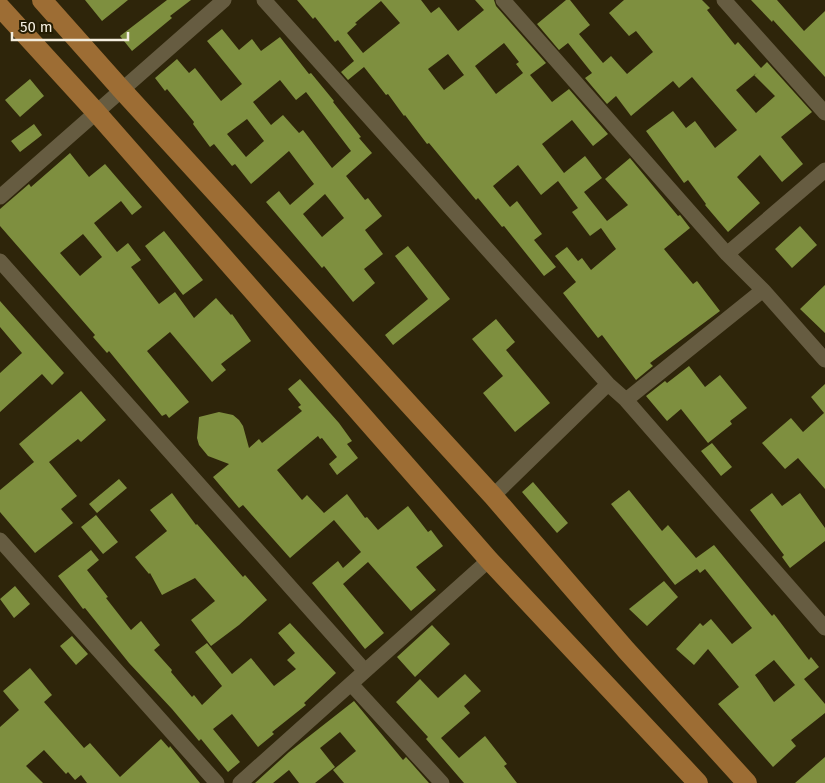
<svg xmlns="http://www.w3.org/2000/svg" width="825" height="783" font-family="'Fira Sans',sans-serif">
<rect width="100%" height="100%" fill="#2e250a"/>
<!-- building -->
<path fill="#7e8f3f" fill-rule="evenodd" d="M85,0H128L102,21Z
M167,0H191L170,16L172,18L132,51L120,36Z
M297,0H421L431,13L439,7L458,31L484,10L475,0H494L496,6L546,63L530,75L552,102L569,89L608,134L593,146L572,120L542,144L564,173L585,156L602,178L584,192L607,221L628,205L605,179L630,158L678,216L680,215L690,228L664,249L693,284L697,281L720,311L650,363L653,366L636,380L602,335L598,338L563,293L576,282L555,256L567,247L578,261L582,258L591,270L616,249L601,228L590,236L572,212L578,208L558,181L541,195L518,165L493,186L510,207L517,201L542,234L534,240L556,267L544,276L504,226L502,227L478,198L476,200L429,143L427,144L405,115L404,116L388,94L386,95L364,67L348,80L341,72L354,61L338,40L335,42L315,17L313,19ZM381,1L400,23L363,53L347,33L357,24L355,23ZM504,43L519,62L516,64L523,73L496,94L475,66ZM448,54L464,75L444,90L428,69Z
M566,0H570L590,25L579,34L603,63L611,56L627,74L653,52L636,31L629,36L609,13L624,0H702L710,8L707,10L735,45L738,42L761,68L767,62L812,112L781,137L803,164L782,182L760,155L737,177L760,203L728,232L705,205L706,204L688,180L684,183L646,131L673,111L686,128L695,121L715,148L737,130L692,77L679,88L673,81L631,116L616,96L607,104L585,78L592,73L568,43L559,50L537,24ZM758,72L754,75L775,96L756,113L736,90Z
M751,0H777L804,31L825,11V77L773,20L772,22Z
M222,29L239,50L252,39L261,51L280,37L309,74L311,73L334,101L333,102L361,137L359,138L372,153L346,176L365,200L368,198L382,216L365,230L383,254L364,269L375,283L353,302L324,266L322,268L266,202L279,191L290,205L314,184L289,151L251,184L235,164L232,166L214,144L210,147L193,124L194,122L167,89L165,91L155,78L177,59L189,73L195,68L221,101L242,84L207,41ZM280,80L296,100L306,92L351,151L332,168L303,130L299,133L283,115L271,125L253,102ZM247,119L264,141L246,157L227,134ZM325,194L344,218L322,237L303,214Z
M30,79L44,96L20,117L5,100Z
M34,124L42,135L20,152L11,141Z
M70,153L89,177L105,164L142,207L132,215L121,201L94,223L117,252L128,243L141,260L131,267L159,304L175,292L194,318L216,298L231,315L232,314L251,341L221,364L226,370L212,382L170,332L147,351L189,402L169,418L166,414L162,416L109,351L107,353L93,337L95,335L0,226V209L29,184L31,187ZM83,234L102,257L80,276L60,253Z
M800,226L817,245L792,268L775,249Z
M164,231L203,280L183,295L145,246Z
M408,246L450,299L393,345L385,335L428,299L395,256Z
M825,285V333L800,309Z
M0,301L64,373L52,385L42,374L0,412V373L22,353L0,327Z
M496,319L515,342L506,350L550,403L515,432L483,393L503,376L472,339Z
M689,366L705,387L720,375L747,408L730,421L732,424L708,443L681,409L667,421L646,396L665,381L667,383Z
M300,379L339,423L352,441L347,444L358,458L337,475L329,464L337,457L322,438L320,439L318,436L277,470L302,500L307,495L324,513L347,494L365,518L367,517L378,530L408,506L428,532L431,530L443,546L416,567L436,590L411,611L368,562L343,584L384,633L365,649L312,583L338,561L343,568L361,552L334,520L290,558L243,505L239,508L213,477L229,464L208,456L199,445L197,438L199,417L219,412L233,415L239,420L243,426L249,448L259,439L262,443L302,411L298,407L301,405L288,389Z
M825,384V489L798,458L785,469L762,443L791,418L803,432L824,413L811,397Z
M81,391L106,420L81,442L78,439L49,462L77,496L61,509L73,523L35,553L0,512V490L34,462L19,444Z
M712,443L732,467L721,476L701,451Z
M119,479L127,488L97,513L89,504Z
M533,482L568,523L557,533L522,492Z
M629,490L662,531L668,525L696,558L714,545L772,616L774,614L809,660L811,657L819,667L804,679L825,704V713L791,740L796,746L773,767L718,704L739,687L708,649L694,665L676,649L700,623L703,626L711,619L732,644L752,628L705,569L700,573L697,569L675,585L611,504ZM774,660L795,685L774,702L755,675Z
M172,493L196,525L197,524L243,577L245,575L267,600L239,625L211,646L191,620L215,601L195,578L162,595L150,573L149,574L135,557L167,531L150,510Z
M772,493L782,506L800,493L825,528V541L790,568L782,557L784,555L750,510Z
M96,515L118,542L103,554L81,527Z
M91,550L99,560L87,570L108,597L106,598L131,630L141,621L160,645L154,650L172,670L171,672L192,697L194,695L202,705L222,686L195,652L207,643L232,674L251,658L274,686L296,669L287,660L295,653L278,633L290,623L336,673L304,703L306,705L272,732L274,734L258,747L232,714L213,729L240,762L228,772L201,739L199,741L172,709L129,663L85,608L83,609L58,576Z
M664,581L678,597L647,626L629,609Z
M15,586L30,604L14,618L0,599Z
M432,625L450,644L415,677L397,657Z
M72,636L88,654L76,665L60,646Z
M30,668L52,695L44,702L84,748L90,743L120,777L161,739L169,748L170,746L200,783H87L81,775L75,780L68,772L66,774L44,750L26,766L43,783H0V727L19,710L3,691Z
M465,674L481,691L464,706L470,713L441,738L459,758L485,736L507,764L504,766L517,783H464L426,739L428,737L396,702L420,679L438,698Z
M354,701L403,760L406,757L429,783H344L333,770L356,751L340,732L320,748L335,767L315,783H299L289,770L273,783H255L289,752Z
M825,757V783H795Z"/>
<g fill="none" stroke-linecap="round" stroke-linejoin="round">
<!-- minor -->
<path stroke="#665c41" stroke-width="15" d="M264,0L608,384L626,400L825,628
M503,0L727,254L763,290L825,360
M724,0L825,113
M0,197L224,0
M727,254L825,170
M0,261L365,671
M626,400L763,290
M493,496L608,384
M0,540L217,783
M351,684L442,783
M240,783L489,560"/>
<!-- major -->
<path stroke="#9d6d34" stroke-width="20" d="M42,0L122,90L493,496L626,650L747,783
M0,7L96,112L489,560L698,783"/>
</g>
<!-- scale -->
<path d="M12 32v8h116v-8" fill="none" stroke="#f4eedf" stroke-width="2.5"/>
<text x="20" y="32" font-size="15" fill="#f4eedf" stroke="#241c02" stroke-width="4" paint-order="stroke">50 m</text>
</svg>
